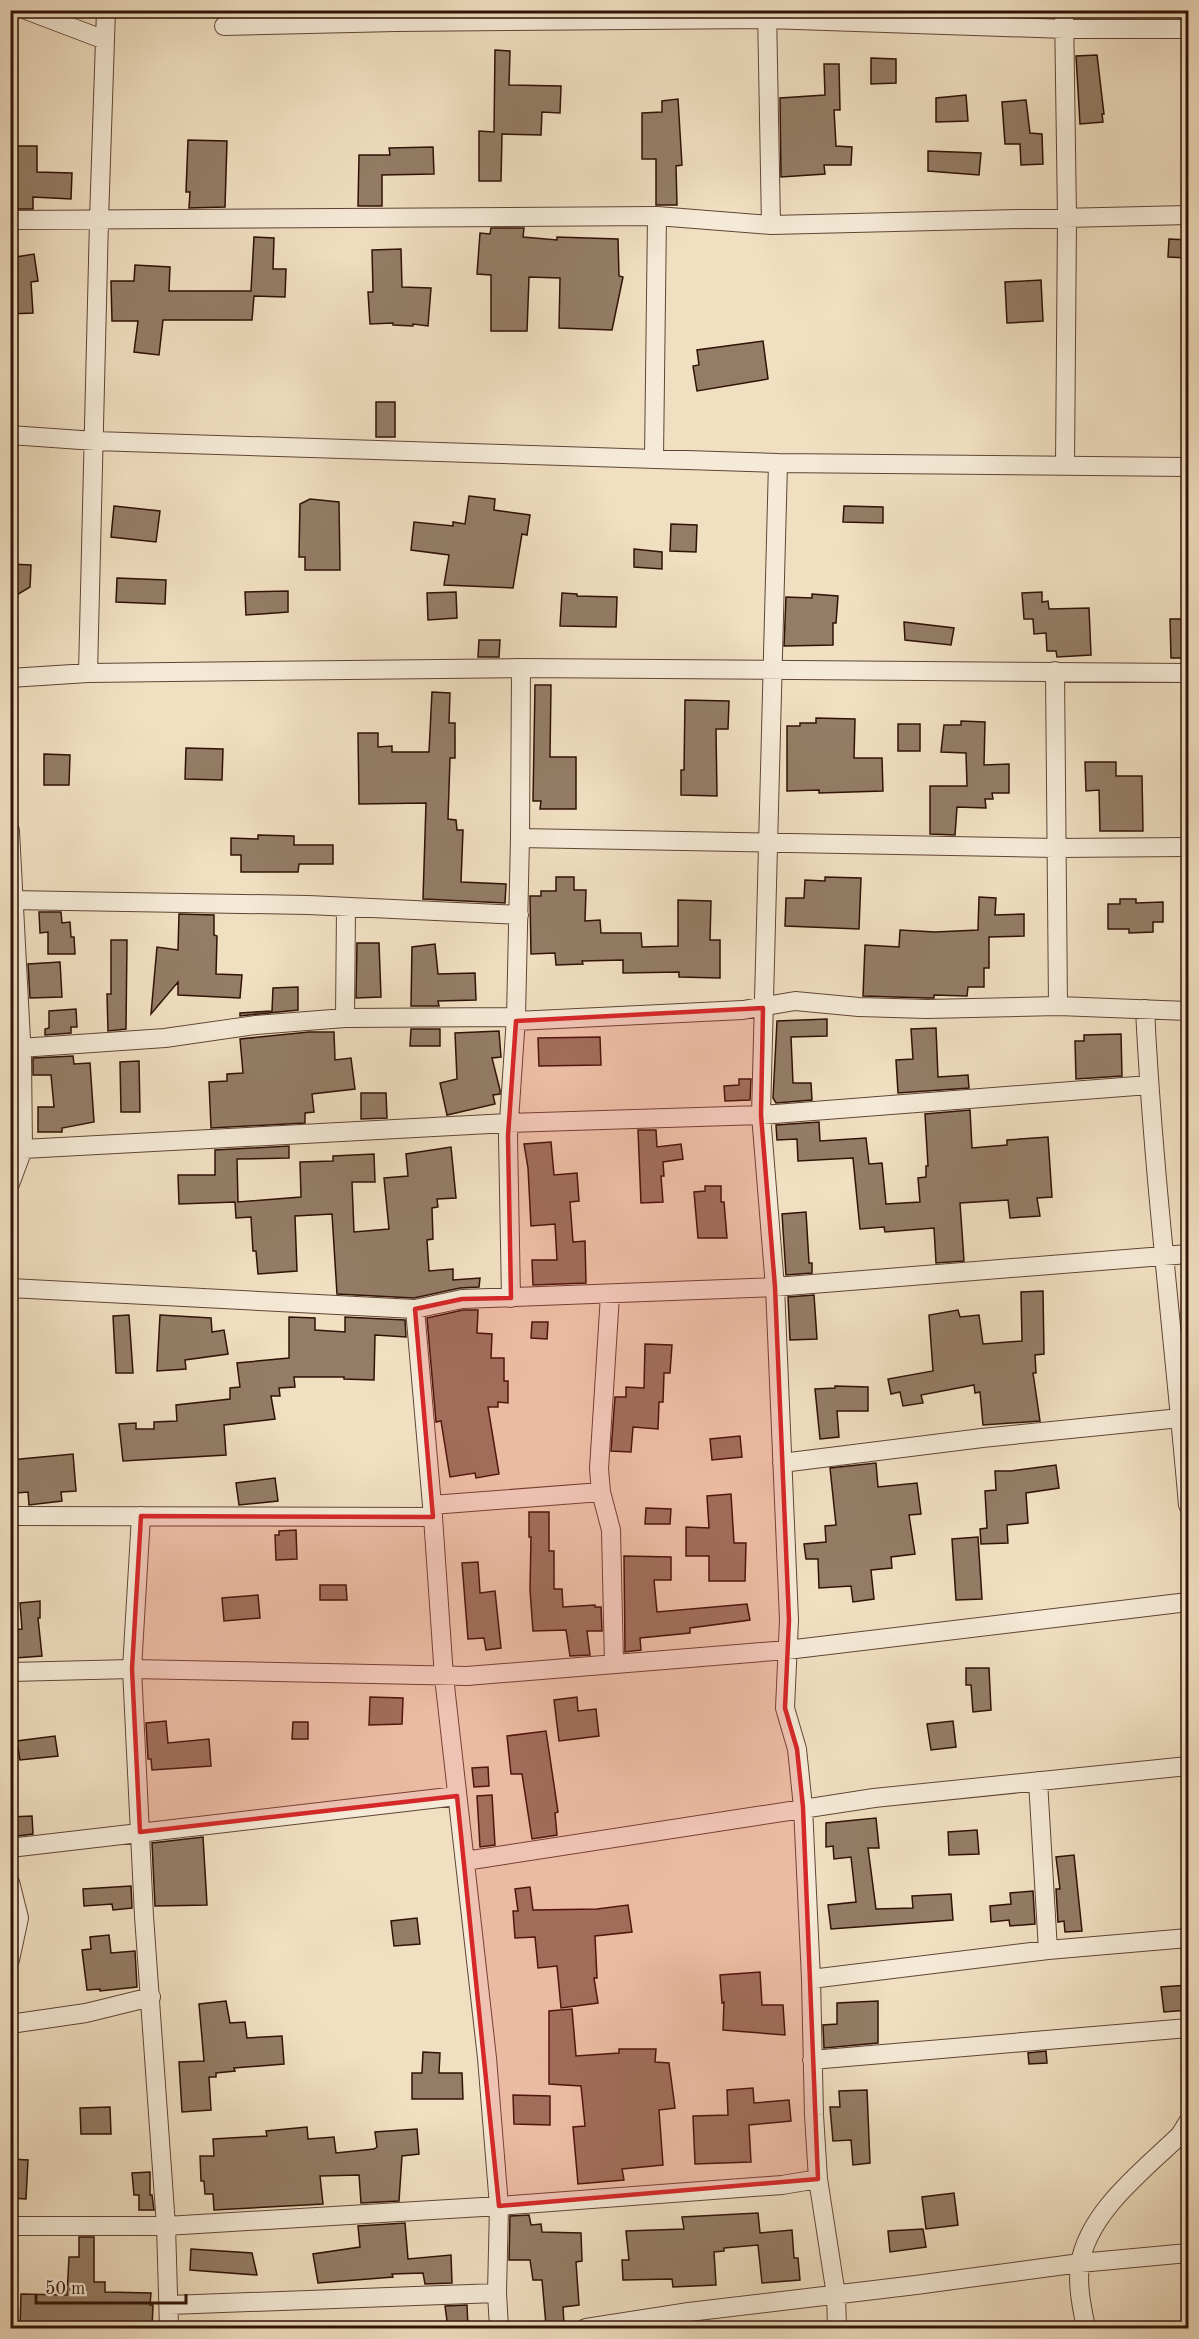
<svg xmlns="http://www.w3.org/2000/svg" width="1199" height="2339" font-family="'Old Standard TT',serif">
<rect width="100%" height="100%" fill="#f0dfc1"/>
<filter id="stains"><feTurbulence type="fractalNoise" baseFrequency=".00333" numOctaves="4"/><feColorMatrix values="0 0 0 0 .2 0 0 0 0 .09 0 0 0 0 .02 0 0 0 .5 -.17"/></filter>
<radialGradient id="worn" r=".72"><stop offset=".6" stop-color="#630" stop-opacity="0"/><stop offset="1" stop-color="#630" stop-opacity=".3"/></radialGradient>
<!-- building -->
<path fill="#947d67" stroke="#301206" stroke-width="1.5" d="M495,50L510,51L509,85L561,86L560,113L542,112L541,135L502,134L501,181H479V131L494,132Z
M1097,55L1104,114H1102L1103,122L1080,124L1076,56Z
M871,58L896,59V83L871,84Z
M824,64H839L840,110H834L836,146L852,147L851,165H824L825,174L781,177L780,98L825,95Z
M966,95L968,121L936,122V98Z
M678,99L682,165L676,166L677,205H656V159H642V113L662,112V101Z
M1026,100L1030,133L1042,134L1043,164L1021,165L1020,144H1005L1002,102Z
M188,140L227,141L225,207L189,208L190,192H186Z
M10,146H37V172L72,173L71,199L33,197V209H10Z
M433,147L434,174L382,175V206H358L359,155H390L389,148Z
M928,151L981,153L979,175L928,171Z
M491,228H524L523,237L557,240V237L618,239L619,276L623,277L612,330L559,328L560,278L529,277L527,331H491V275L477,274L480,233L490,234Z
M254,237L274,238L273,269H286L285,297L254,296L252,320H163L159,355L134,352L138,321H112L111,281H134L135,265L170,267L169,291H251Z
M1169,239L1188,240V258L1168,257Z
M401,249L402,287L431,288L428,326L413,324V326L393,325V323L370,324L368,292H373L372,250Z
M34,254L38,281L31,282L33,313L10,314V258Z
M1041,280L1043,321L1007,323L1005,282Z
M763,341L768,379L697,391L693,366L699,365L697,350Z
M376,402H395V437H376Z
M469,496L495,499L494,510L530,515L527,535L522,534L513,588L444,585L449,555L411,550L414,522L453,526V522L465,524Z
M310,499L339,502L340,570H305V557H299L300,504Z
M114,506L160,511L156,542L111,537Z
M844,506L883,507V523L843,522Z
M671,524L697,525L696,552L670,551Z
M634,549L662,552V569L634,567Z
M10,564L31,565L30,587L10,599Z
M117,578L166,580L165,604L116,602Z
M288,591V612L246,615L245,592Z
M456,592L457,618L428,620L427,593Z
M1042,592V602L1048,601L1049,609L1089,608L1091,655L1057,657L1056,651H1047L1046,633L1034,634L1033,619H1024L1022,593Z
M562,593L577,594V596L617,597L616,627L560,626Z
M812,594L838,596L836,623H833V645L784,646L786,597L812,598Z
M1170,619H1188V658H1171Z
M904,622L954,628L951,645L905,640Z
M479,640H500L499,657H478Z
M535,685H551L550,757H576V809H540L541,801H533Z
M432,692L450,693L449,723H455V758H450L448,819L456,820L457,830H463L461,882L506,884L505,903L423,899L426,803L359,804L358,733H378V747L392,746V752H429Z
M685,700L729,701L728,729H716L717,796L681,795V770H684Z
M816,718L855,719L854,758H882L883,791L819,793V790L787,791V726H800V723H816Z
M961,721L985,722L984,765L1009,764V793H992L993,799H985L986,808L957,807L955,835L930,834V786H967L966,753L941,752L944,725H961Z
M898,724H920V751H898Z
M186,748L223,749L222,780L185,779Z
M44,754L70,755L69,785H44Z
M1085,762H1116V776H1142L1143,831H1100L1099,790L1086,791Z
M258,835L294,836V845H333V864H299L298,872H241V855H231V838L258,839Z
M556,877H574V890H586L585,921L600,920L601,933H641L642,947L678,946V900L711,901L710,940H720V978L679,977V972L623,973V960L582,961L583,964L556,965L555,953L531,954L530,896H541V891H556Z
M825,877L861,878L859,929L785,926L786,898H804L805,880L825,881Z
M979,897L996,898L995,915L1024,914V936L989,937V968H984V987H968L967,996L934,995V998H927L863,996L865,945L899,947L900,930L935,932L978,930Z
M1120,899H1136V903L1163,902V922H1153V932L1129,933V929H1108V904H1120Z
M39,912H61L62,923L70,922L71,937H74L75,954H48V932L40,933Z
M179,914L214,915V935L217,936L216,974L242,975L240,998L178,995V982L151,1014L157,947L178,950Z
M111,940H127L126,1029L108,1031L107,994H111Z
M357,943H379L381,997L356,998Z
M435,944L438,974L475,973L476,1000L438,1001L439,1006H411L412,947Z
M60,962L62,997L30,998L28,964Z
M298,987V1010L240,1016V1013L272,1011L273,988Z
M76,1009L77,1027H71V1033L45,1035V1029L49,1028V1011Z
M827,1019V1036L791,1037L793,1083H811L812,1100L776,1103L773,1098L777,1021Z
M936,1028L938,1077L968,1075L969,1088L898,1093L896,1060L913,1059L911,1029Z
M411,1029H440V1046H410Z
M499,1031L501,1057L492,1058L500,1090V1094L493,1095L495,1104L447,1115L440,1083L457,1079L455,1033Z
M309,1032H334L335,1060L351,1058L355,1089L312,1094L314,1112L305,1113V1123L211,1128L209,1082L227,1081V1074L243,1073L240,1039Z
M1121,1034L1122,1076L1076,1079L1075,1041H1084V1035Z
M600,1037L601,1065L539,1066L538,1038Z
M73,1056L74,1064L90,1063L94,1122L62,1128V1132H38V1107H54L51,1075H33V1058Z
M139,1061L140,1112H121L120,1062Z
M739,1079H751L750,1100L725,1101L724,1086L739,1085Z
M361,1093H386L387,1118L361,1119Z
M970,1110L972,1148L1007,1145V1140L1048,1137L1052,1197L1037,1198L1040,1216L1010,1218L1008,1200L960,1203L964,1261L936,1263L934,1228L885,1232L884,1227L860,1229L853,1158L798,1161L797,1139L777,1140L776,1125L819,1122L820,1141L866,1138L869,1164L882,1163L886,1204L920,1202L918,1178L926,1177V1166H928L925,1114Z
M638,1130H656L657,1147L681,1144L683,1159L663,1162L664,1176H661L663,1202L641,1203Z
M551,1142L554,1175L577,1173L579,1201L570,1202L573,1242L585,1241L586,1283L533,1285L532,1260H557L555,1224L531,1226L528,1168L524,1144Z
M289,1146V1158L237,1159L238,1202L301,1197L300,1162L333,1161V1156L374,1154L375,1182H352L354,1232L389,1229L384,1178L408,1176L406,1154L451,1147L456,1198L437,1199L438,1207L432,1208L433,1239L427,1240L429,1271L453,1269V1280L480,1278L479,1287L460,1288L414,1298L337,1294L332,1214L295,1216L297,1271L258,1274L256,1251H253L251,1217L236,1218L235,1202L179,1204L178,1175H215V1150Z
M705,1186H721V1202H724L727,1238H698L694,1192L705,1191Z
M806,1212L809,1263H812V1273L786,1275L782,1214Z
M1043,1291L1044,1354L1035,1355L1036,1373H1033L1040,1421L983,1425L980,1392L975,1393L974,1385L921,1395L923,1403L903,1406L900,1392L891,1394L888,1379L933,1371L929,1315L958,1310L960,1317L979,1315L983,1344L1022,1341L1021,1292Z
M814,1295L817,1339L790,1340L788,1297Z
M463,1310H478L477,1333L492,1334L491,1358H504V1381H508V1403L498,1402V1407H488L499,1474L476,1478L475,1473L450,1477L441,1421L436,1422L427,1318Z
M129,1315L133,1373H116L113,1316Z
M160,1315L211,1318L212,1332L224,1330L228,1354L185,1360L186,1369L157,1371Z
M289,1317L315,1318V1330L345,1332V1317L405,1320L406,1337L375,1335L374,1380L344,1379V1377H294L295,1387L279,1388L280,1396H271L275,1419L224,1425L226,1455L123,1461L119,1424L136,1423V1429H154V1422L177,1421L176,1405L230,1399V1388L240,1387L237,1363L289,1358Z
M532,1322H548L547,1339L531,1338Z
M645,1344L672,1345L670,1373H664L663,1402H659L658,1429L633,1427L631,1452L611,1451L615,1397H626V1387L644,1388Z
M835,1386L868,1387V1411H837L839,1437L820,1439L815,1389L835,1388Z
M740,1436L742,1457L712,1460L710,1439Z
M73,1454L76,1491L61,1492L62,1501L29,1505L28,1492L17,1493V1482H10V1460Z
M876,1463L878,1487L917,1483L921,1514L909,1515L915,1554L891,1557L892,1568L871,1570L874,1599L853,1602L851,1586L819,1588L818,1559H806L804,1544L826,1542L825,1526L836,1525L830,1468Z
M1056,1465L1059,1488L1026,1493L1028,1523L1007,1525L1008,1543L981,1544L980,1529L987,1528L985,1491L996,1490L995,1471H1011Z
M275,1478L278,1501L239,1505L236,1483Z
M731,1494L734,1543H746L745,1581H709V1556H686V1527L709,1528L707,1496Z
M646,1508L671,1509L670,1524H645Z
M529,1512H549V1551H554V1589H562L563,1607L595,1605V1607H601L602,1631H587L590,1655L570,1656L566,1630L533,1631L530,1590L531,1537H529Z
M296,1530L297,1559L276,1560L275,1535H279V1531Z
M978,1537L982,1599L956,1600L952,1539Z
M624,1556L671,1557V1580H654L657,1612L747,1604L750,1620L690,1628V1633L640,1638L641,1650L625,1652Z
M478,1562L480,1593L495,1591L501,1648L486,1650L484,1638L468,1639L462,1563Z
M320,1585H346L347,1600H320Z
M258,1595L260,1618L224,1621L222,1598Z
M40,1601V1618H38L42,1656L15,1658L12,1630L22,1629L20,1603Z
M966,1668H989L991,1710L973,1712L971,1685H966Z
M370,1697L403,1698L402,1724L369,1725Z
M577,1697L578,1711L596,1709L599,1736L559,1741L554,1700Z
M166,1721L168,1743L209,1739L211,1766L152,1770L151,1759H148L146,1723Z
M953,1721L956,1747L931,1750L927,1724Z
M293,1722H308V1739H292Z
M546,1731L558,1812L555,1813L557,1835L532,1839L522,1774H511L507,1736Z
M55,1736L58,1756L20,1760L17,1741Z
M488,1767L489,1786L474,1787L472,1768Z
M492,1795L495,1845L480,1847L477,1796Z
M32,1816L33,1834L10,1837V1817Z
M876,1818L879,1848H868L876,1909L913,1908L912,1896L951,1894L953,1920L831,1929L828,1905L856,1902L851,1857L834,1859L833,1846L826,1847V1823Z
M977,1830L979,1854L949,1855L948,1832Z
M203,1837L207,1905L155,1906L152,1843Z
M1074,1855L1082,1931L1065,1932L1064,1921L1058,1922L1056,1889H1060L1056,1857Z
M131,1886L132,1908L113,1910L112,1904L84,1906L83,1889Z
M530,1887L533,1910L597,1909L628,1905L632,1932L595,1936L597,1978H594L598,2003L561,2008L557,1966L538,1968L535,1937L515,1938L513,1911H518L515,1889Z
M1033,1891L1035,1924L1010,1926L1009,1920L991,1922L990,1906L1011,1904L1010,1893Z
M417,1918L420,1944L394,1946L391,1921Z
M109,1935L111,1953L135,1951L137,1987L100,1991V1989L87,1990L82,1950L91,1949L90,1937Z
M760,1972L762,2005H783L785,2035L723,2030L724,2002L722,2003L720,1975Z
M1188,1985V2010L1164,2012L1161,1987Z
M226,2001L230,2023L245,2022L247,2038L282,2036L284,2064L234,2068L235,2071L216,2073V2077H209L211,2110L182,2112L179,2062L204,2061L199,2004Z
M878,2001V2043L824,2048L823,2025L837,2024V2003Z
M572,2009L576,2056L619,2053V2049H656L655,2062L669,2063L675,2108L659,2110L663,2165L622,2169L624,2180L578,2184L573,2127L585,2126L581,2086L549,2084V2011Z
M1046,2051L1047,2063L1029,2064L1028,2053Z
M423,2052L440,2053L439,2073H462L463,2099H412V2073H422Z
M753,2088L754,2103L789,2100L791,2121L749,2125L751,2162L695,2164L693,2116L728,2115L727,2090Z
M867,2090L870,2163L853,2165L851,2140L833,2141L830,2107H840L839,2091Z
M513,2095L550,2096V2125L514,2124Z
M110,2107L111,2134H81L80,2108Z
M307,2127L308,2139L334,2137L336,2153L374,2149L377,2147L375,2132L417,2129L419,2154L402,2156L399,2201L361,2203L359,2175L320,2176L323,2204L214,2210L213,2194H205L204,2181H201L200,2156H214L213,2139L267,2136L266,2131Z
M10,2159L28,2160L26,2199L10,2198Z
M150,2172V2195H152L154,2210H139V2195H134L132,2173Z
M954,2193L958,2225L926,2229L922,2197Z
M758,2213L760,2233L792,2230L794,2258H798L800,2280L762,2283L758,2245L724,2248V2251L714,2252L716,2285L673,2287L672,2279L623,2280L622,2260H629L626,2231L684,2229L682,2217Z
M529,2215L531,2225L541,2224L542,2232L581,2233L582,2261L576,2262L579,2305L563,2307L564,2324L546,2325L542,2280H533L530,2260H509L510,2216Z
M405,2223L408,2259L451,2255L452,2283L425,2284L423,2273L392,2274L393,2277L318,2283L313,2254L360,2247L358,2226Z
M923,2229L926,2247L890,2252L888,2231Z
M79,2237H94V2282H105V2292L151,2293L150,2305H153L152,2328L20,2327L21,2294L67,2295L69,2257H79Z
M191,2249L252,2253L257,2275L190,2270Z
M467,2305L468,2328H448L445,2306Z"/>
<g fill="none" stroke-linecap="round" stroke-linejoin="round">
<defs>
<path id="street" d="M26,10L105,40
M767,10L771,225
M1064,10L1067,217L1065,466
M224,26L396,22L767,19L1065,29H1188
M10,220L657,216L771,225L1188,215
M10,435L95,441L778,463L1188,467
M654,459L657,216
M778,463L761,1115L775,1287L789,1620L785,1708L797,1749L803,1807L811,1979L814,2115L818,2179L836,2295L837,2328
M1055,671L1058,1006
M88,673L99,220L106,10
M10,678L88,673L521,668L1188,673
M10,831L22,1059L23,1149L10,1184
M520,838L1055,848L1188,847
M10,900L308,905L519,915
M1145,1009C1153,1175 1174,1340 1188,1505
M345,1018L346,908
M516,1021L743,1010L795,1001L859,1007L927,1009L1058,1006L1188,1011
M20,1048L165,1038L256,1025L345,1018L516,1017
M23,1149L508,1123L761,1115L1149,1085
M10,1288L415,1309L462,1299L775,1287L1188,1254
M610,1295L599,1469L601,1492L611,1530L614,1663
M511,1298L508,1136L516,1017L520,838L521,668
M415,1309L433,1517L444,1677L487,2058L499,2206L497,2293L499,2328
M782,1463L982,1438L1180,1418
M432,1505L601,1492
M10,1516L433,1517
M141,1516L132,1669L144,1916L166,2226L169,2328
M10,1672L132,1669L467,1676L787,1650L1188,1602
M1038,1781L1048,1950
M10,1848L457,1796
M465,1861L874,1798L1188,1766
M10,1882L19,1918L10,1960
M811,1979L1048,1950L1188,1938
M10,2024L86,2013L151,1997
M812,2060L1188,2028
M10,2226H166L499,2206L782,2185L818,2179
M170,2305L497,2293
M586,2328L689,2312L916,2285L1080,2263L1188,2253
M1086,2328C1082,2308 1077,2286 1080,2264C1088,2212 1144,2170 1180,2135L1188,2122"/>
</defs>
<!-- street casing -->
<use href="#street" stroke="#604535" stroke-width="20"/>
<!-- street -->
<use href="#street" stroke="#f5ead7" stroke-width="18"/>
</g>
<!-- marked area -->
<path fill="#d62828" fill-opacity="0.2" stroke="#d62828" stroke-width="4.5" stroke-linejoin="round" d="M763,1008L761,1115L775,1287L789,1620L785,1708L797,1749L803,1807L818,2179L499,2206L457,1796L140,1832L132,1669L141,1516L433,1517L415,1309L462,1299L511,1298L508,1136L516,1021Z"/>
<!-- margin -->
<rect width="1199" height="2339" fill="none" stroke="#f0dfc1" stroke-width="36"/>
<rect x="12" y="12" width="1175" height="2315" fill="none" stroke="#301206" stroke-width="3"/>
<rect x="18" y="18" width="1163" height="2303" fill="none" stroke="#301206" stroke-width="1.5"/>
<!-- scale -->
<path d="M36 2294v9h150v-9" fill="none" stroke="#301206" stroke-width="3"/>
<text x="45" y="2294" font-size="18" fill="#301206" stroke="#f5ead7" stroke-width="4.5" paint-order="stroke">50 m</text>
<rect width="100%" height="100%" filter="url(#stains)"/>
<rect width="100%" height="100%" fill="url(#worn)"/>
</svg>
